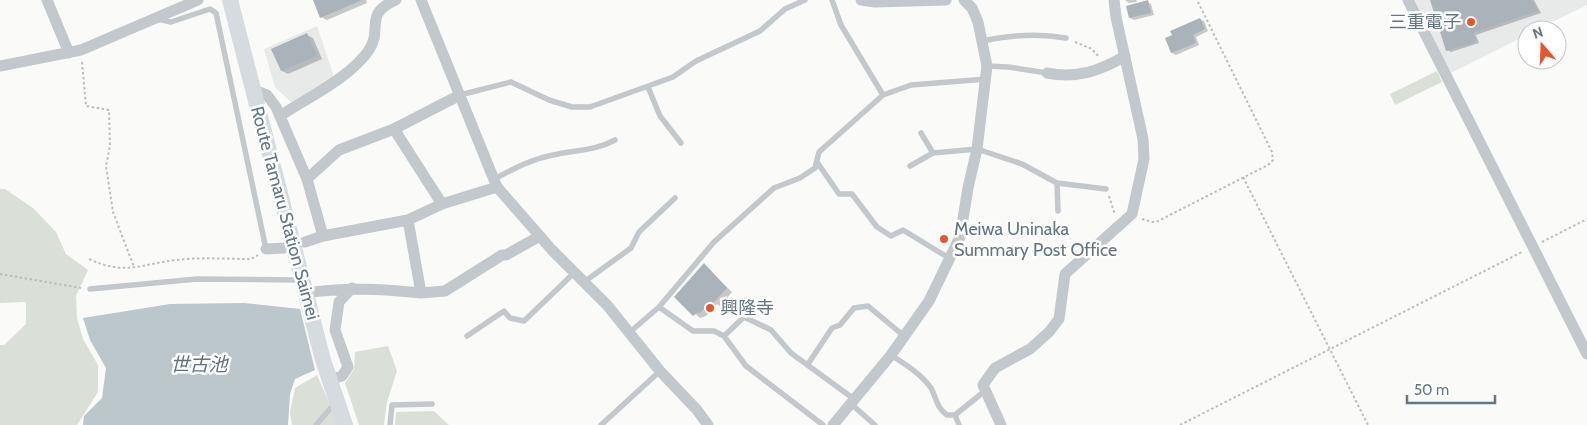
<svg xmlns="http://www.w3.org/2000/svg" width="1587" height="425" font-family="Cabin,'Noto Sans JP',sans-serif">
<rect width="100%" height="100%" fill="#fafaf8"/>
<!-- built -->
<path fill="#e8e9e9" d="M1413,0H1587V5L1536,30H1527V35L1451,73Z
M317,26L336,83L293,104L275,87L264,49Z"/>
<!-- green -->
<path fill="#dadfd7" d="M1437,71L1442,82L1395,105L1390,94Z
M0,189H5L33,208L56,232L66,254L88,270L76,296L77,318L83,339L98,365V392L77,425H0V345H4L26,324V302L0,303Z
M388,346L397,371L387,402L384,425H359L345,383L354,369L355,352Z
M317,375L339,425H292L290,412L295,388Z
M434,411L449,425H395L396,412Z"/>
<!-- water -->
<path fill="#bbc7cb" d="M244,303L300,309L315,370L295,379L290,394L288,425H83L84,416L102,398L106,368L90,340L83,318L170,304Z"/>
<!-- shadow -->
<path fill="#0003" d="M314,0H366L367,3L327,20L321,17Z
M1136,0L1137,2L1129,3L1125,0Z
M1432,0H1534L1541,13L1476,35L1479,43L1451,52L1447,50Z
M1147,2L1151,4L1154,15L1134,20L1130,18Z
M1200,19L1204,21L1208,31L1196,37L1199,45L1176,55L1172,53L1174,36Z
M307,35L313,38L322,59L288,74L282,71L273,50Z
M704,265L732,292L720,306L717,304L706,316L700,318L675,297Z"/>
<!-- building -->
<path fill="#aab3b9" d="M313,0H362L320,18Z
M1148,0L1151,13L1129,18L1126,6Z
M1430,0H1532L1538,11L1473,33L1476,42L1446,51Z
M1200,18L1205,29L1193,35L1196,43L1171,53L1165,38L1172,35L1170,31Z
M307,33L317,56L281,71L271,49Z
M704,263L727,288L713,303L711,301L699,314L698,312L693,316L674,297Z"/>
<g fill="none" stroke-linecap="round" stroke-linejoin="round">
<!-- path -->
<path stroke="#bbbfc2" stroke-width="2" stroke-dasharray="2.5 2.5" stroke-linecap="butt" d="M1075,42L1092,49L1098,56
M82,62L86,106L109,110L110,146L106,166L113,212L134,267
M1243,177L1368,425
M1109,196L1115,215
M1142,219L1152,222L1158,221L1268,165L1273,160L1272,152L1197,0
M1542,242L1587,219
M89,259C127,276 139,264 177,260C201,257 227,259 251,259L258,255
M0,274L81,288
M1180,425L1522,252"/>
<!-- service -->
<path stroke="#c3c8cc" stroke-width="5.5" d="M832,0L841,25L883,95
M158,19L171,22L210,9L216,13L266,249
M982,41C1010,35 1038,33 1066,38
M987,66L1008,67L1047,73
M648,87L660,116L681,143
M460,95L511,82L549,100L572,107H590L673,77L696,61L760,31L785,9L805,0
M921,133L933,153L977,149L1022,164L1057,183L1106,189
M817,162L839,194H852L877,227L891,236L903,230L949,258
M910,166L933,153
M493,180C514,168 534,158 558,154C578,150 597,150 615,140
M1057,183L1058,211
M584,282L631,248L639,232L675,198
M90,289L197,279L300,280
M659,307L693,331H714L724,336L746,366L823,425
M630,332L659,307L714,242L774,188L800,178L815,168L819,152L883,95L911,85L987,79
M467,336L504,311L510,318L524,321L574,273
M724,336L744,317L771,330L791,353L854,399
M891,355C905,364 921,374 931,388C937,399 936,407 947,415H955L986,390
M808,364L832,328L840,325L854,308L868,306L904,336
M850,403L875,425
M955,415L959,425
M316,425L336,402
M390,425L392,405L432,404
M601,425L660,371"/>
<!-- minor -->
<path stroke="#c3c8cc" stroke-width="11" d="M47,0L69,53
M421,0L497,187L552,250L607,305L660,371L697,410L708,425
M861,0L875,2L946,0
M1408,0L1587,354
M0,66L81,50L198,0
M1047,73C1076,79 1100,71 1125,56
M252,89L267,95L276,107L307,179L323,236L408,220L442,204L497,187
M280,116C307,98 351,77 369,50C383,29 363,14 396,0
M394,129L442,204
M307,179L339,150L394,129L460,95
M408,220L421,293L445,291L502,255H506L540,236
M305,242L323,236
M266,249L284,248
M306,293C345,287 381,289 421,293
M329,380L342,376L348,367L335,330L339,302L352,288
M833,425L891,355L929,301L960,237L968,188L977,149L987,66L978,22L972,8L964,0
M1001,425L983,385L995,368L1030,349L1049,332L1059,319L1065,274L1132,214L1144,159L1143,139L1116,17L1114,0"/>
<!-- secondary -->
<path stroke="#d6dbdf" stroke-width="16" d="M230,0L323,360L345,425"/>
</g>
<!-- markers -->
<g fill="#e4572e" stroke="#fff" stroke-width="2">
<circle cx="1471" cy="22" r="5"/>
<circle cx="944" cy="239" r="5"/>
<circle cx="710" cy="308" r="5"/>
</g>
<g text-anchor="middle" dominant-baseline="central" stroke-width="5" stroke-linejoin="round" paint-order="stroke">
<!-- poi labels -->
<g font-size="18" fill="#657683" stroke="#fff" text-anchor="start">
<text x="1461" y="22" text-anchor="end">三重電子</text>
<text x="954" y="229">Meiwa Uninaka<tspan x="954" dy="21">Summary Post Office</tspan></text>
<text x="720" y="308">興隆寺</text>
</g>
<!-- street labels -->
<g font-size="18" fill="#657683" stroke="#fff">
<text transform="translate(285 213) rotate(75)">Route Tamaru Station Saimei</text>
</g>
<!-- water labels -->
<g font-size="19" font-style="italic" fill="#60757c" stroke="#fff">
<text x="199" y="364">世古池</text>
</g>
</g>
<!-- north arrow -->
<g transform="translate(1542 45) rotate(341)"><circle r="24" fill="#ffffff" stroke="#c1c8cd"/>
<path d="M0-4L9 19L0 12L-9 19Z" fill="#e4572e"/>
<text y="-8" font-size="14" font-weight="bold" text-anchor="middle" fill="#657683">N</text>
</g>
<!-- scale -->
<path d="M1407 395v8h88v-8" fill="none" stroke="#657683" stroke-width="2.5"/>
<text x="1414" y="395" font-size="15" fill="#657683" stroke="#ffffff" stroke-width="4" paint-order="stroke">50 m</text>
</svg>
